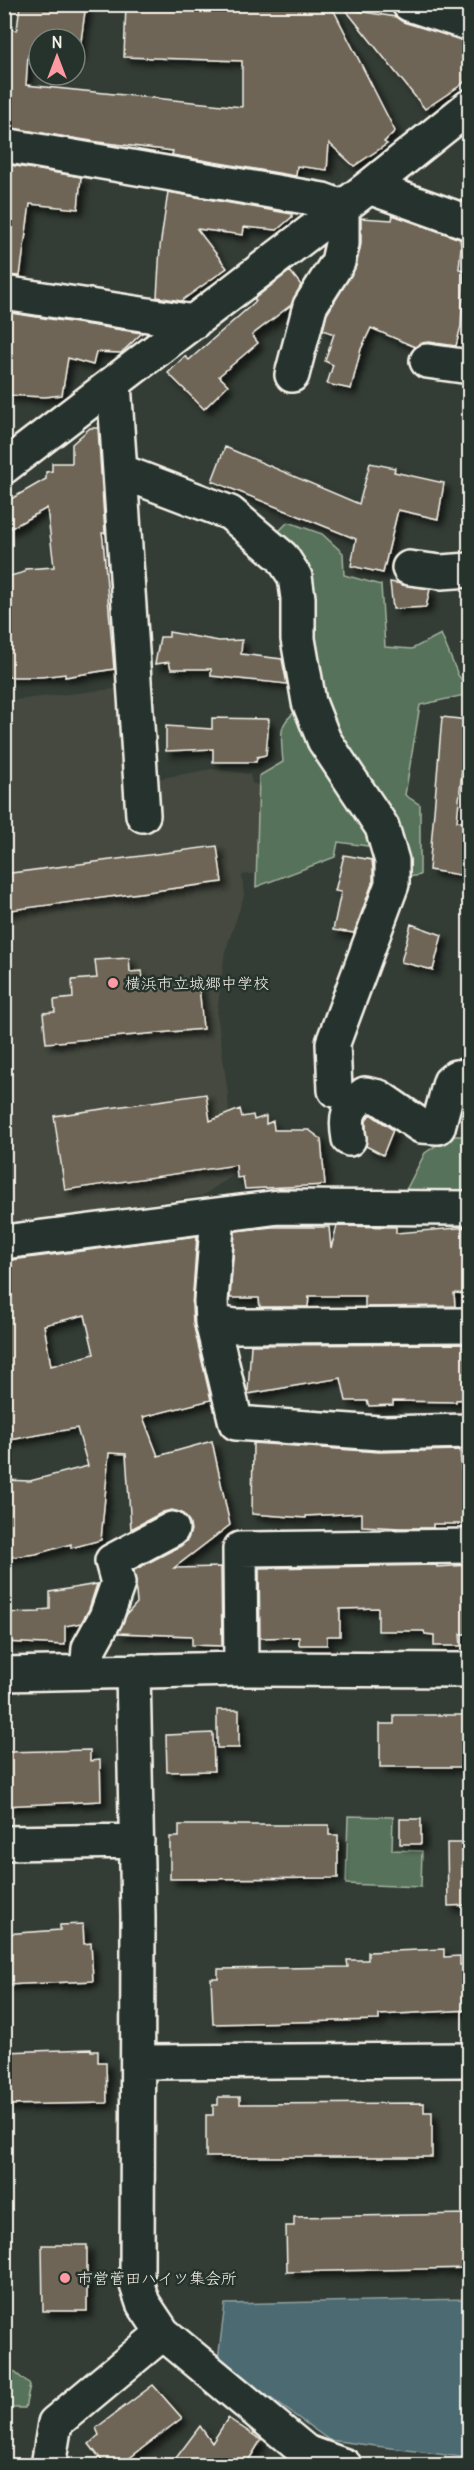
<svg xmlns="http://www.w3.org/2000/svg" width="474" height="2470" font-family="Delius,'Klee One',sans-serif">
<defs>
<filter id="shadow"><feDropShadow dx="5.5" dy="5.5" stdDeviation="3" flood-color="#0009"/></filter>
</defs>
<rect width="100%" height="100%" fill="#343d35"/>
<filter id="ink" filterUnits="userSpaceOnUse"><feTurbulence type="fractalNoise" baseFrequency=".0167" numOctaves="2"/><feDisplacementMap in="SourceGraphic" scale="12" xChannelSelector="R" yChannelSelector="G"/><feConvolveMatrix kernelMatrix="1 2 1 2 8 2 1 2 1" color-interpolation-filters="sRGB"/></filter>
<g filter="url(#ink)">
<!-- built -->
<path fill="#45493f" d="M122,688L128,784L212,769L250,774L252,783L266,788L257,873L242,875L244,896L225,952L217,1013L228,1094L232,1176L202,1196L53,1218L5,1222V701Z"/>
<!-- green -->
<path fill="#56725a" stroke="#a5b2a1" stroke-width="1.5" d="M288,522L322,534L343,553L344,575L381,585L385,647L412,649L441,634L458,675L469,690V694L420,705L405,795L420,805V875L403,878L397,850L338,842L335,857L256,887L259,776L283,762C279,718 281,722 317,697L275,535Z
M450,1136H469V1194H404L425,1153Z
M348,1816L393,1817L392,1850L422,1851L421,1887L346,1884Z
M5,2276L6,2365L30,2385L25,2408H5Z"/>
<!-- water -->
<path fill="#4b6a71" stroke="#8fa0a1" stroke-width="1.5" d="M469,2299V2458L329,2440L218,2360L225,2304Z"/>
<!-- building -->
<path fill="#6e6557" stroke="#f4f1e8" stroke-width="1.5" fill-rule="evenodd" filter="url(#shadow)" d="M20,4H86L79,56H75V39H39V55H28L26,85L242,107V61L124,57L126,4H302L334,11L395,131L384,142L387,144L354,166L329,143L327,170L297,166L296,176L172,155L173,151L98,142L4,127V59L8,29L17,30Z
M345,9L396,17L403,22L470,42V76L461,85L425,109Z
M4,164L81,177L78,209L30,204L20,276L4,275Z
M168,192L292,214V217L277,230L244,227L243,235L197,229L227,268L181,301L157,297L160,247Z
M393,215L460,239L461,247L459,269L464,270L461,326L456,346L429,342L421,343L415,347L371,328L361,349L351,389L327,384L333,365L325,361L334,334L323,330L327,314L356,266L361,244V218L392,220Z
M290,271L301,285L291,305L252,335L258,343L219,376L228,385L204,409L168,373L185,356L189,360L256,301L254,299Z
M4,312L142,333L121,353L96,352L93,365L68,358L62,395L45,397L5,395L11,340L4,339Z
M90,428H98L105,533H102L103,539L114,669L65,677V674L41,677H4V588H10V576L25,572V569L54,567L47,508L4,532V503L46,479V472L52,471V463H72V444Z
M225,447L359,504L370,463L395,468L394,472L444,483L438,519L398,510L383,573L351,566L356,539L212,481Z
M390,582L430,589L426,607L393,609Z
M169,632L219,641L242,640L241,654L282,659L287,684L211,676V669H171L169,662L155,664L160,637H169Z
M442,717L468,720L463,747L470,748V770L462,769L457,821L470,823V856L466,876L429,870Z
M212,718L269,719L266,755L257,757L256,762H213V749L166,751V726L212,729Z
M217,846L222,882L4,911V874Z
M344,855L372,860L373,870V881L354,933L333,930L341,892L335,891Z
M411,924L442,935L433,970L401,962Z
M129,958L130,972L142,971L144,990L199,985L203,1029L46,1043L43,1013L55,1012L54,1000L73,998L72,980L97,978L95,960Z
M206,1094L210,1121L240,1109L242,1117L253,1115L254,1120L266,1116V1124L273,1121L274,1130H309L321,1139L325,1185L245,1189L243,1177L237,1178L236,1165L65,1190L54,1116Z
M370,1114L393,1130L383,1155L366,1146V1121Z
M337,1226L396,1227V1233L470,1227V1294L454,1293L455,1306L365,1307V1296H309L308,1307H260L259,1298H230L235,1231L272,1227H329L331,1248Z
M197,1236L192,1306L193,1323L211,1400L143,1417L158,1456L212,1441L230,1525L174,1568L221,1567L222,1646L192,1645V1636L118,1633L127,1614L137,1603L134,1570L181,1546L188,1539L191,1530L189,1521L182,1513L172,1510L163,1512L131,1529L126,1454L109,1453L101,1540L71,1548V1544L36,1554L4,1558V1480L30,1481L88,1466L77,1428L4,1441V1261ZM85,1315L94,1354L51,1366L44,1325Z
M470,1344V1399L456,1400V1402L393,1401V1405L369,1406L367,1401H346L341,1378L248,1394V1391L251,1345Z
M253,1443L379,1452L460,1450L463,1490L470,1491V1524H433V1528H400L362,1526V1513L306,1516V1518L252,1514Z
M437,1565V1567L470,1565V1634H460L461,1646H434V1635L425,1634L424,1631H378V1608L340,1609V1636H327V1645H299V1637L260,1638L259,1568Z
M97,1584L89,1609L81,1623L65,1626V1645L4,1642V1613L40,1612V1610L50,1609V1592Z
M217,1710H239V1748H217Z
M394,1715H470V1767H380V1724H394Z
M213,1733L214,1771L167,1772L166,1735Z
M90,1750V1761L100,1760L101,1801L4,1806V1752Z
M400,1819H421V1844H400Z
M179,1825H329V1835H338V1878L170,1879V1837H179Z
M447,1843H470V1905L448,1906Z
M83,1924L84,1944L91,1943L93,1981L4,1985V1934L60,1930V1925Z
M444,1949V1957L460,1956V1965H470V2010L379,2015V2020L213,2024L211,1978H218V1969L348,1967L347,1960H368V1952Z
M91,2049V2051H98V2062H106L107,2103L4,2105V2052Z
M218,2097H240V2104L424,2103V2112H432V2157H206V2115H213V2105H218Z
M470,2214V2268L287,2272L286,2226H294V2217Z
M42,2245H87V2311H43Z
M153,2385L182,2418L119,2466H106L89,2444L99,2435L96,2428Z
M228,2418L261,2440L245,2466H170L200,2426L212,2443Z"/>
<g fill="none" stroke-linecap="round" stroke-linejoin="round">
<defs>
<path id="minor" d="M409,4L470,24
M4,145L323,200L342,207V244L338,262L310,306L292,375
M369,187L470,223
M4,293L194,322
M427,361L470,367
M114,383L143,815
M4,467L369,187L470,106
M120,471L230,513L282,557L295,577L298,598V639L309,702L324,740L382,827L392,861V884L333,1043L335,1090
M409,568L441,572L470,570
M349,1139C345,1117 347,1107 365,1094L379,1097L421,1126L438,1127L450,1082L456,1077L470,1076
M218,1215L211,1301L212,1322L236,1423L380,1433L470,1431
M4,1242L279,1207L470,1208
M212,1322L234,1326L470,1325
M241,1669L240,1549L470,1546
M133,1671L138,1916L137,2285L143,2303L163,2333L306,2452L345,2466
M87,1672L89,1648L106,1617L118,1583L112,1561L172,1529
M4,1674L241,1669L470,1670
M4,1843L137,1841
M138,2062L470,2060
M48,2466L55,2423L163,2333"/>
</defs>
<!-- minor casing -->
<use href="#minor" stroke="#f4f1e8" stroke-width="38"/>
<!-- minor -->
<use href="#minor" stroke="#26332d" stroke-width="33"/>
</g>
</g>
<!-- markers -->
<g fill="#ff9aa2" stroke="#26332d" stroke-width="2">
<circle cx="113" cy="983" r="6"/>
<circle cx="65" cy="2278" r="6"/>
</g>
<g text-anchor="middle" dominant-baseline="central" stroke-width="5" stroke-linejoin="round" paint-order="stroke">
<!-- poi labels -->
<g font-size="16" fill="#f4f1e8" stroke="#26332d" text-anchor="start">
<text x="125" y="983">横浜市立城郷中学校</text>
<text x="77" y="2278">市営菅田ハイツ集会所</text>
</g>
</g>
<!-- margin -->
<rect width="474" height="2470" fill="none" stroke="#26332d" stroke-width="24"/>
<rect x="12" y="12" width="450" height="2446" fill="none" stroke="#f4f1e8" stroke-width="2" filter="url(#ink)"/>
<!-- north arrow -->
<g transform="translate(57 57)"><circle r="28" fill="#26332d" stroke="#787f78" stroke-width="1.5"/>
<path d="M0-4.5L10 22L0 15L-10 22Z" fill="#ff9aa2"/>
<text y="-9" font-size="16" font-weight="bold" text-anchor="middle" fill="#f4f1e8">N</text>
</g>
</svg>
